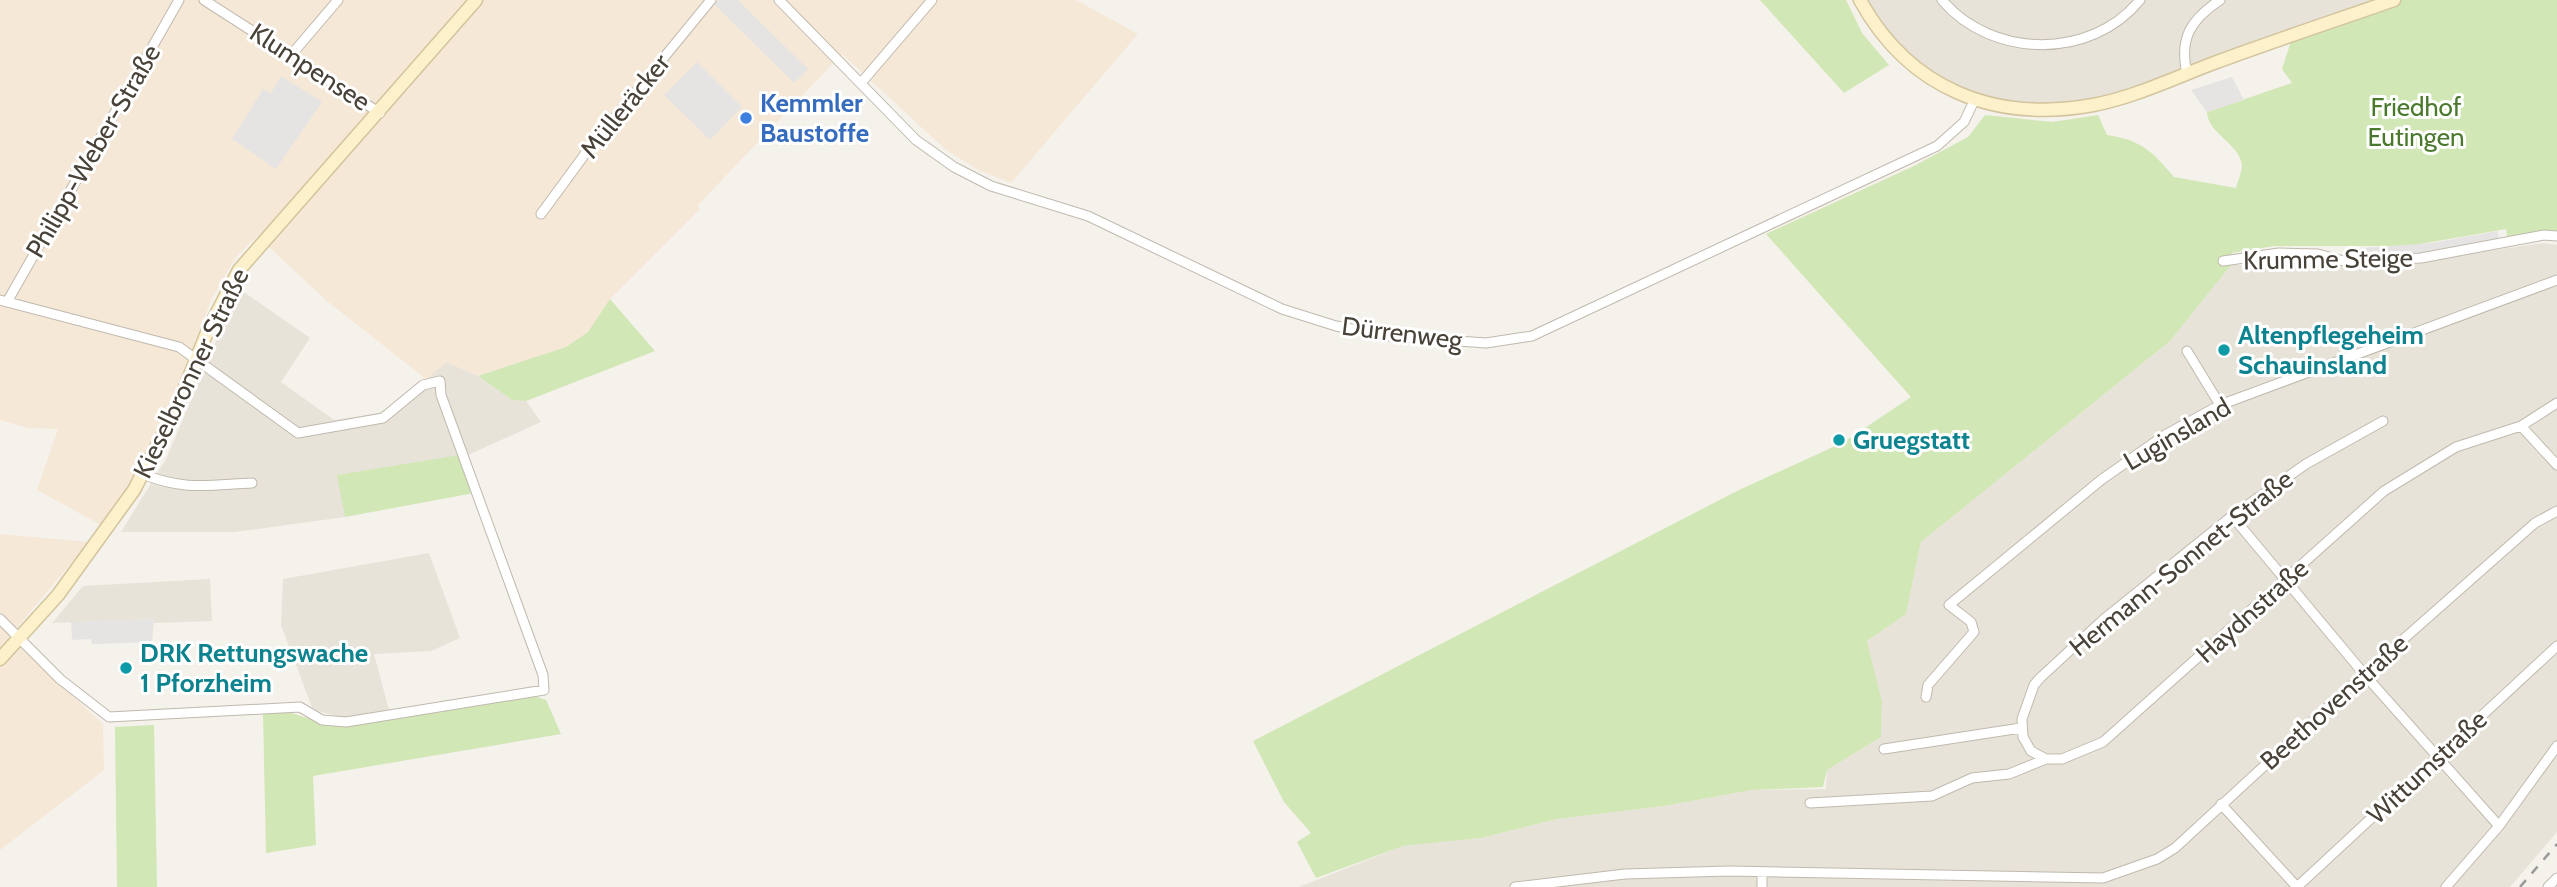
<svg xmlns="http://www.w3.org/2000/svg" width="2557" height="887" font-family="Cabin,sans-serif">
<rect width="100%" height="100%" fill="#f5f1eb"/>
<!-- residential -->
<path fill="#e8e3d9" d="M1860,0H2394L2096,104L2006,108L1923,74Z
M2544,243L2557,245V832L2510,887H1299L1403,846L1481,838L1557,819L1664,806L1752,790L1826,789L1827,770L1881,737L1882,701L1867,641L1906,614L1921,542L2170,341L2231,265H2387Z
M241,290L310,338L281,382L334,420L380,413L447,362L478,376L512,400L526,401L541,422L468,455L338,475L345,517L235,532H121L166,459L227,315Z
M429,553L460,638L431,651L374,654L389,710L345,718L313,710L281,625L283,579Z
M210,579L212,621L154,623L153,619L52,623L83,586Z"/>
<!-- commercial -->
<path fill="#f5e8d7" d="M0,0H1076L1138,34L1011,183L980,171L945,149L842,54L697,206L700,209L610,299L588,332L566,347L478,376L447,362L426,379L327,301L257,236L236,257L212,298L171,404L136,475L103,526L37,490L58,429L28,428L0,420Z
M0,534L89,542L9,637L103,724L104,770L0,850Z"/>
<!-- green -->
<path fill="#d1e7b5" d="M1760,0H1846L1862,33L1889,65L1844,93Z
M2394,0H2557V236L2508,242L2506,229L2409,246H2274L2232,253L2231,265L2170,341L1921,542L1906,614L1867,641L1882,701L1881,737L1827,770L1823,787L1752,790L1664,806L1557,819L1481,838L1403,846L1316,878L1297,842L1311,833L1284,802L1253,741L1739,490L1844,442L1911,397L1766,234L1914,166L1968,137L1985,115L2052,122L2098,115L2107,135C2141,140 2152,151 2174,177L2236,188C2238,181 2242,171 2242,165C2239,143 2208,134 2207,112L2292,83L2282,69L2293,35Z
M610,299L655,351L526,401L512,400L478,376L566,347L588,332Z
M460,455L474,493L345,517L337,475Z
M528,694L546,700L561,734L313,776L316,845L266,853L263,713L288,712L320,722Z
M154,725L157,887H117L115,727Z"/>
<!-- parking -->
<path fill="#e6e4e2" d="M718,0H738L808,69L794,83L714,4Z
M697,62L742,107L710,140L664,95Z
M281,76L322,102L276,169L232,139L263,89L271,93Z
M2232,77L2244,100L2207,112L2191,90Z
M2497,231L2501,243L2441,256L2347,262L2348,249L2433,243Z
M154,619L152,642L97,644H92L91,639L72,640L71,622Z"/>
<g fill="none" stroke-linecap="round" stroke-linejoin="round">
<defs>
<path id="street" d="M204,0L380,113
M779,0L916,140L954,167L991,186L1088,216L1282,309L1336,326L1389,336L1486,343L1532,336L1937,146L1964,122L1975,99
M1942,0C1992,59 2091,60 2140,0
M292,54L338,0
M2187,74C2179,39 2190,20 2220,0
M861,83L932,0
M541,214L588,150L711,0
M2223,261L2279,253L2318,254L2347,262L2421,258L2544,235L2557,236
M0,300L179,347L298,433L383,418L423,385L440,381L441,395L543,675L544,690L346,722L322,720L300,707L109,717L60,679L0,619
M7,302L179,0
M2187,351L2220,405
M2383,421L2306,464L2232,516L2104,619L2040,678L2034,685L2022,719L2023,737L2031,751L2046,759H2062L2103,742L2384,491L2456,447L2521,426L2557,403
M2521,426L2557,465
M143,474C184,491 209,485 252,483
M2232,516L2364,674L2499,826
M1926,697L1928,685L1974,632L1971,622L1949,605L2101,480L2165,435L2220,405L2557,280
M1884,749L2021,728
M1810,803L1932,796L1972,778L2009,774L2046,759
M2221,804L2297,887
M1762,872V887
M1515,887L1625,874L1729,871L2103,878L2157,859L2175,848L2364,674L2535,523L2557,511
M2297,887L2557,646
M2446,887L2499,826L2557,746
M2548,887L2557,878"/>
<path id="secondary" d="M1860,0C1909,89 1994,123 2093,105C2135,97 2174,78 2214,63C2273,41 2334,21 2394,0
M0,659L58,595L134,490L177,407L208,330L239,270L476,0"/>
</defs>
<!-- street casing -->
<use href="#street" stroke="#c0b9ad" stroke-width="11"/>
<!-- secondary casing -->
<use href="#secondary" stroke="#d2c49c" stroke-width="15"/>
<!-- street -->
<use href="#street" stroke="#fff" stroke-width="9"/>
<!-- secondary -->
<use href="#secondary" stroke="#fdf1cc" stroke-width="12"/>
<!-- rail -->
<path stroke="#999" stroke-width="2.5" stroke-dasharray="9 9" stroke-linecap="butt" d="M2520,887L2557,844"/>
</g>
<!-- markers -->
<circle fill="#3f7fe0" stroke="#fff" stroke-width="2.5" cx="746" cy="118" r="7"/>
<g fill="#0f9aa8" stroke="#fff" stroke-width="2.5">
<circle cx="2224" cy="350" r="7"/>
<circle cx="1839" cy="440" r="7"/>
<circle cx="126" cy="668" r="7"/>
</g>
<g text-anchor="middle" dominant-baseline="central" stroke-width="6" stroke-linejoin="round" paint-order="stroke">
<!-- street labels -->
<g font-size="26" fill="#494239" stroke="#fff">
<text transform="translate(310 67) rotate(33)">Klumpensee</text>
<text transform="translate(625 106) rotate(-51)">Mülleräcker</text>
<text transform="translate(93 151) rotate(-60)">Philipp-Weber-Straße</text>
<text transform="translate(2328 259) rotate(-1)">Krumme Steige</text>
<text transform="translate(1402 333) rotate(7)">Dürrenweg</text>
<text transform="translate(191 373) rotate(-64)">Kieselbronner Straße</text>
<text transform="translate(2177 434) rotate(-30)">Luginsland</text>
<text transform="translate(2181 563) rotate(-39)">Hermann-Sonnet-Straße</text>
<text transform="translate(2252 611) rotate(-42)">Haydnstraße</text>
<text transform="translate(2334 702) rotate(-42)">Beethovenstraße</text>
<text transform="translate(2427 767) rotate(-43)">Wittumstraße</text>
</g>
<!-- shop labels -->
<g font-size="26" font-weight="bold" fill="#366cbe" stroke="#fff" text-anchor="start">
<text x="760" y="103">Kemmler<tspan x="760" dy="30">Baustoffe</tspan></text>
</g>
<!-- park labels -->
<g font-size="26" fill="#4a792d" stroke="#fff">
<text x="2416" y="107">Friedhof<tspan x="2416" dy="30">Eutingen</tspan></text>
</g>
<!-- culture labels -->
<g font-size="26" font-weight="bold" fill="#0d838f" stroke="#fff" text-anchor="start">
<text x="2238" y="335">Altenpflegeheim<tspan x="2238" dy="30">Schauinsland</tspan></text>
<text x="1853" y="440">Gruegstatt</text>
<text x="140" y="653">DRK Rettungswache<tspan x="140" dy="30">1 Pforzheim</tspan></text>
</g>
</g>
</svg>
